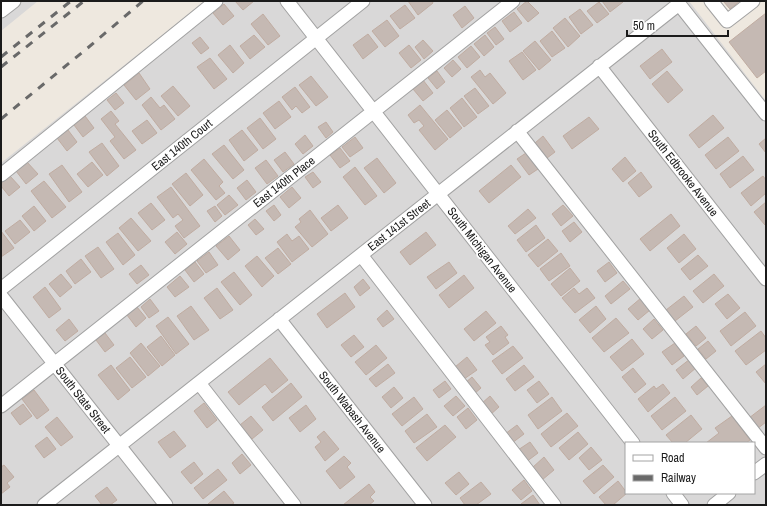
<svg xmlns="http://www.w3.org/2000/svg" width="767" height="506" font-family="'Archivo Narrow',sans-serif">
<rect width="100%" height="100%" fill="#eee8df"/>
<!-- residential -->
<path fill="#d9d8d8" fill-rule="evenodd" d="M1,1H38L1,31Z
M205,1H689L766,101V505H1V163ZM626,443H754V493H626Z"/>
<!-- building -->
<path fill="#c5b9b3" stroke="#c0aca1" d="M235,1H254L243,10Z
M408,1H432L433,3L418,15Z
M527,1L539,13L528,22L517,9Z
M602,1H622L623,2L610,12Z
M723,1H740L730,9Z
M599,2L609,14L597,23L587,11Z
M224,4L234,16L223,25L213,13Z
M405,5L415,18L400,29L390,16Z
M465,6L474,18L462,28L453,15Z
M580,9L593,25L581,34L569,17Z
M514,12L522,23L510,32L502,21Z
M766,13V71L757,78L729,42Z
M263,14L280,36L268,45L251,24Z
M565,18L580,36L568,47L553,28Z
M387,20L399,36L385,47L372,31Z
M495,27L504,39L496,45L487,33Z
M552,31L565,48L552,57L540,41Z
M368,34L378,47L363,59L353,45Z
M254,35L265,47L250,59L240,46Z
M485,35L494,47L484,56L474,44Z
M200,37L209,48L201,54L192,43Z
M423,40L433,51L424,59L415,47Z
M535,41L551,60L539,70L523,51Z
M230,45L244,63L233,73L218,55Z
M409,45L421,60L411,68L399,53Z
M471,46L480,57L467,68L458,57Z
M662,49L672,62L650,79L640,66Z
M522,52L536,70L523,80L509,61Z
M210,58L227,79L214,89L197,67Z
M453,60L461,69L452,77L444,68Z
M480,70L485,77L490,73L506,93L493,104L471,77Z
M437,71L445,82L437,89L428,78Z
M667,71L683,90L668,103L652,84Z
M139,73L150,89L136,100L124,85Z
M311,76L328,97L316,106L299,85Z
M423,80L433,93L423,101L413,89Z
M173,86L190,106L178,116L161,96Z
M295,87L310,107L302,113L296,106L292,110L282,97Z
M475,88L489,106L478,114L464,96Z
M116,93L124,103L115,110L107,100Z
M151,97L160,108L164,105L175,119L161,130L142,105Z
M462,98L477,117L464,127L450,108Z
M279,101L291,117L275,129L263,113Z
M420,105L448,139L435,150L419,130L424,126L419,120L414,123L408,115Z
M447,110L462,128L450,138L435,120Z
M111,111L119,121L115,124L136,150L124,159L110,141L115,137L101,119Z
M713,115L724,128L699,148L689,135Z
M85,116L94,128L83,137L74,125Z
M589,117L599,129L572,149L563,136Z
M260,118L276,139L263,149L247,128Z
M147,120L157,133L142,144L132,131Z
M326,122L333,132L326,138L318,127Z
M68,130L77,142L67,151L57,138Z
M242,130L258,150L244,161L229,140Z
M305,135L313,146L303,154L295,144Z
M543,136L555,152L547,158L535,143Z
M355,137L363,148L350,157L342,147Z
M728,137L739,151L716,169L705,155Z
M766,138V153L759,144Z
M102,143L119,166L107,176L89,152Z
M224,145L244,170L233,179L212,154Z
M340,148L350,161L340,168L330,155Z
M285,152L294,164L283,172L274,160Z
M526,153L538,169L529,175L517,159Z
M743,156L754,170L730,188L720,174Z
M625,157L636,171L623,182L612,169Z
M377,158L396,183L384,193L364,168Z
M204,159L223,182L219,186L225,193L216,200L191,170Z
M266,160L278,176L267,184L255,168Z
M27,162L38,174L26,184L16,171Z
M92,162L103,175L88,187L77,174Z
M62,165L82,192L69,202L49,174Z
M511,165L521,177L489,203L479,191Z
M355,167L377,196L365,205L343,177Z
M313,172L321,182L313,188L305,177Z
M641,172L652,187L639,197L628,183Z
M186,173L203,195L190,206L172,184Z
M10,176L20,187L9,196L1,186V183Z
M763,176L766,180V193L751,206L741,193Z
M247,180L256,192L246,200L237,188Z
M44,181L66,207L52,218L31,191Z
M171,187L200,226L184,238L175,226L183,220L178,214L173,218L157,197Z
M292,187L301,198L289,208L280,197Z
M229,195L238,205L225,215L217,205Z
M766,202V224L765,225L754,212Z
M151,203L165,220L152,230L138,213Z
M274,205L281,215L274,221L266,211Z
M338,205L348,218L331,231L321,218Z
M563,205L573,216L561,226L552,214Z
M34,206L46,221L34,231L22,216Z
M215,206L222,216L215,222L207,211Z
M528,209L536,218L515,234L508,226Z
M310,210L328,234L312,247L295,227L301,222L299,219Z
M671,214L680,226L650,251L640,239Z
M131,218L151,241L138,251L119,228Z
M255,219L264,229L256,235L248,225Z
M20,220L30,232L15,244L5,231Z
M574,222L582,232L570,242L562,231Z
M536,225L545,238L526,252L517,240Z
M1,231L14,248L1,257Z
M177,232L187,244L175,254L165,242Z
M426,232L436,245L410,265L400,252Z
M118,233L135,255L123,265L106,242Z
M287,234L292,241L299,236L309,249L292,262L277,242Z
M684,234L696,249L679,263L667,248Z
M229,236L240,250L228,260L216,246Z
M548,239L558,251L538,267L528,255Z
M98,247L114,269L101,278L85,256Z
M278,248L291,264L278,274L265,258Z
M209,252L218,265L206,273L197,261Z
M561,253L570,266L549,281L540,269Z
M698,255L708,266L690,280L681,269Z
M257,256L274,276L262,287L245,266Z
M81,259L91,272L75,284L66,271Z
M195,262L204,274L194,282L185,270Z
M449,262L457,273L436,289L427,277Z
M609,262L617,273L605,282L597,271Z
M141,265L149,275L137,284L129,274Z
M570,268L580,281L561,296L551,284Z
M234,272L252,295L240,305L221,282Z
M61,274L72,287L60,297L49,284Z
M714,274L724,286L703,303L693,291Z
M464,275L474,288L449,308L439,295Z
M180,276L189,287L175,297L167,287Z
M363,279L370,288L360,296L354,287Z
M623,281L630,289L611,304L605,296Z
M45,287L61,309L49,318L33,297Z
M217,288L233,310L220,319L204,298Z
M574,288L579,294L587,288L595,298L575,313L562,298Z
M345,293L355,307L327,328L317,314Z
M728,294L740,308L727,319L715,304Z
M684,296L693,307L675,321L666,310Z
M641,298L650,310L638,320L628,309Z
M150,299L159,311L149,318L141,307Z
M191,306L209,330L194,340L177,316Z
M596,306L606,319L590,333L579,320Z
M137,307L146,318L136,327L127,315Z
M387,310L394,319L383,327L377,319Z
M486,311L496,323L474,341L464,329Z
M745,312L756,326L731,346L720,331Z
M168,317L189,344L176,354L156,326Z
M616,318L629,333L604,352L592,338Z
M69,319L78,331L65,341L56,330Z
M654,319L663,330L652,339L643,329Z
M501,326L508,335L505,337L509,343L493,355L485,345L490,342L486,337Z
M696,326L706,338L696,346L686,334Z
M761,331L766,338V350L746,365L735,351Z
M105,333L114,345L105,352L96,340Z
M354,335L364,347L351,357L341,345Z
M161,336L175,355L162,366L147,347Z
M632,339L644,354L622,371L610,357Z
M708,341L716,351L706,359L698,349Z
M141,343L160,366L148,376L130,353Z
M675,343L684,356L672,365L662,352Z
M376,345L387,358L366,375L355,362Z
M513,346L523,358L502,374L492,361Z
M130,357L146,377L132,388L116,368Z
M467,357L477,370L464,379L455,367Z
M270,358L288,380L272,393L265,384L239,405L228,392Z
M690,359L697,367L683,379L676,370Z
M388,364L395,373L376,387L369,379Z
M766,364V384L756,372Z
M111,365L130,390L118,400L98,375Z
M524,365L534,377L515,391L506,379Z
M633,368L646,384L635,393L622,377Z
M472,377L481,388L474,394L465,383Z
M701,378L708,386L697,395L691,387Z
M445,381L451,389L439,398L433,390Z
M539,381L549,394L537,403L527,390Z
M291,383L302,397L273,421L262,407Z
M663,384L670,393L648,412L638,399L654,386L656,389Z
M394,387L403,398L391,408L382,397Z
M34,390L49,410L37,419L22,399Z
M456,396L465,406L453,416L444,406Z
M490,396L499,407L490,415L481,404Z
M414,397L423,409L402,426L392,414Z
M552,397L562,411L538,429L528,415Z
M675,397L686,411L662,430L651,416Z
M204,403L217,420L207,428L194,411Z
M23,404L32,416L20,425L11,413Z
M306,405L316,419L300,432L289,418Z
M766,405V422L757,429L749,418Z
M468,408L477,420L466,429L457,417Z
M567,413L578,426L551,447L541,434Z
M427,414L437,427L414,443L405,431Z
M691,415L702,429L685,443H673L666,435Z
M251,416L263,430L252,439L240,425Z
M732,416L750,440L746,443H706L719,433L715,428Z
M57,417L73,437L61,446L45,427Z
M445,425L456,437L427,461L416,448Z
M517,425L524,434L512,443L505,434Z
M174,431L186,446L170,458L158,442Z
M324,431L339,449L325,461L315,447L321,442L317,437Z
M578,432L588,444L569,460L559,448Z
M47,437L56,449L44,458L35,446Z
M530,442L538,453L526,462L518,450Z
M591,447L602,460L589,470L579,458Z
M242,454L251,465L240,474L232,463Z
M344,456L351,463L347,467L355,477L340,489L326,471Z
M544,457L554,470L542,480L532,468Z
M194,462L203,474L191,484L181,472Z
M4,465L14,477L7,483L10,487L1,494V467Z
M603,465L614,477L594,494L583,481Z
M218,469L227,480L203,499L194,488Z
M459,472L469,484L456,495L445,483Z
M524,480L532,491L521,500L512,490Z
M618,481L627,493L613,505H606L599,497Z
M481,482L491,494L476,505H465L460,498Z
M369,484L375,492L370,497L374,501L369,505H343Z
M107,487L117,500L110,505H102L95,496Z
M224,491L234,503L231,505H209L208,504Z
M533,495L540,505H521V504Z"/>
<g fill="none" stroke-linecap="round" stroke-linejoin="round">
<defs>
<path id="minor" d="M287,1L633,443
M711,1L727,21L753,1
M1,11L14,1
M599,66L766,279
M517,131L766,448
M1,175L216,1
M361,255L554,505
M1,289L363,1
M1,296L166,505
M279,319L425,505
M199,383L294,505
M1,406L513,1
M754,473L766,464
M673,493L682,505
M44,505L679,4L766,114
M714,505L729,493"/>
</defs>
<!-- minor casing -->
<use href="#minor" stroke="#a2a2a2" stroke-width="15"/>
<!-- minor -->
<use href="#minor" stroke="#fff" stroke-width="13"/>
<!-- rail -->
<path stroke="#696969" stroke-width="3" stroke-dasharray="8 8" stroke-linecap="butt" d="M1,57L71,1
M1,67L84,1
M1,119L90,46L143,1"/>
</g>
<g text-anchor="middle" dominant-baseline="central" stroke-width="3.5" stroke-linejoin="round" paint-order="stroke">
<!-- street labels -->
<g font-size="12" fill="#1b1b1b" stroke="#fff">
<text transform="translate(182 145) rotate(-39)">East 140th Court</text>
<text transform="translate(683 173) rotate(52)">South Edbrooke Avenue</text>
<text transform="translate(284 182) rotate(-38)">East 140th Place</text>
<text transform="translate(399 225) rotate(-38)">East 141st Street</text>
<text transform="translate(482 250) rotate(52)">South Michigan Avenue</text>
<text transform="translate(83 400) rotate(52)">South State Street</text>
<text transform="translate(352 412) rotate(52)">South Wabash Avenue</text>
</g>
</g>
<!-- border -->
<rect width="767" height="506" fill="none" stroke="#1b1b1b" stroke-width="4"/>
<!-- legend -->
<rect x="625" y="442" width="130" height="52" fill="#ffffff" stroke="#a4a4a4"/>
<rect x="633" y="455" width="20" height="6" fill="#ffffff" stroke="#a4a4a4"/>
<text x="661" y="462" font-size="12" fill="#1b1b1b">Road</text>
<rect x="633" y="475" width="20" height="6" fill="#696969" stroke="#a4a4a4"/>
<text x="661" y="482" font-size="12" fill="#1b1b1b">Railway</text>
<!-- scale -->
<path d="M627 30v6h101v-6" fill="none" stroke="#1b1b1b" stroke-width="2"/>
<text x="633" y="30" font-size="12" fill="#1b1b1b" stroke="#ffffff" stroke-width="3" paint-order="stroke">50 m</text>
</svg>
